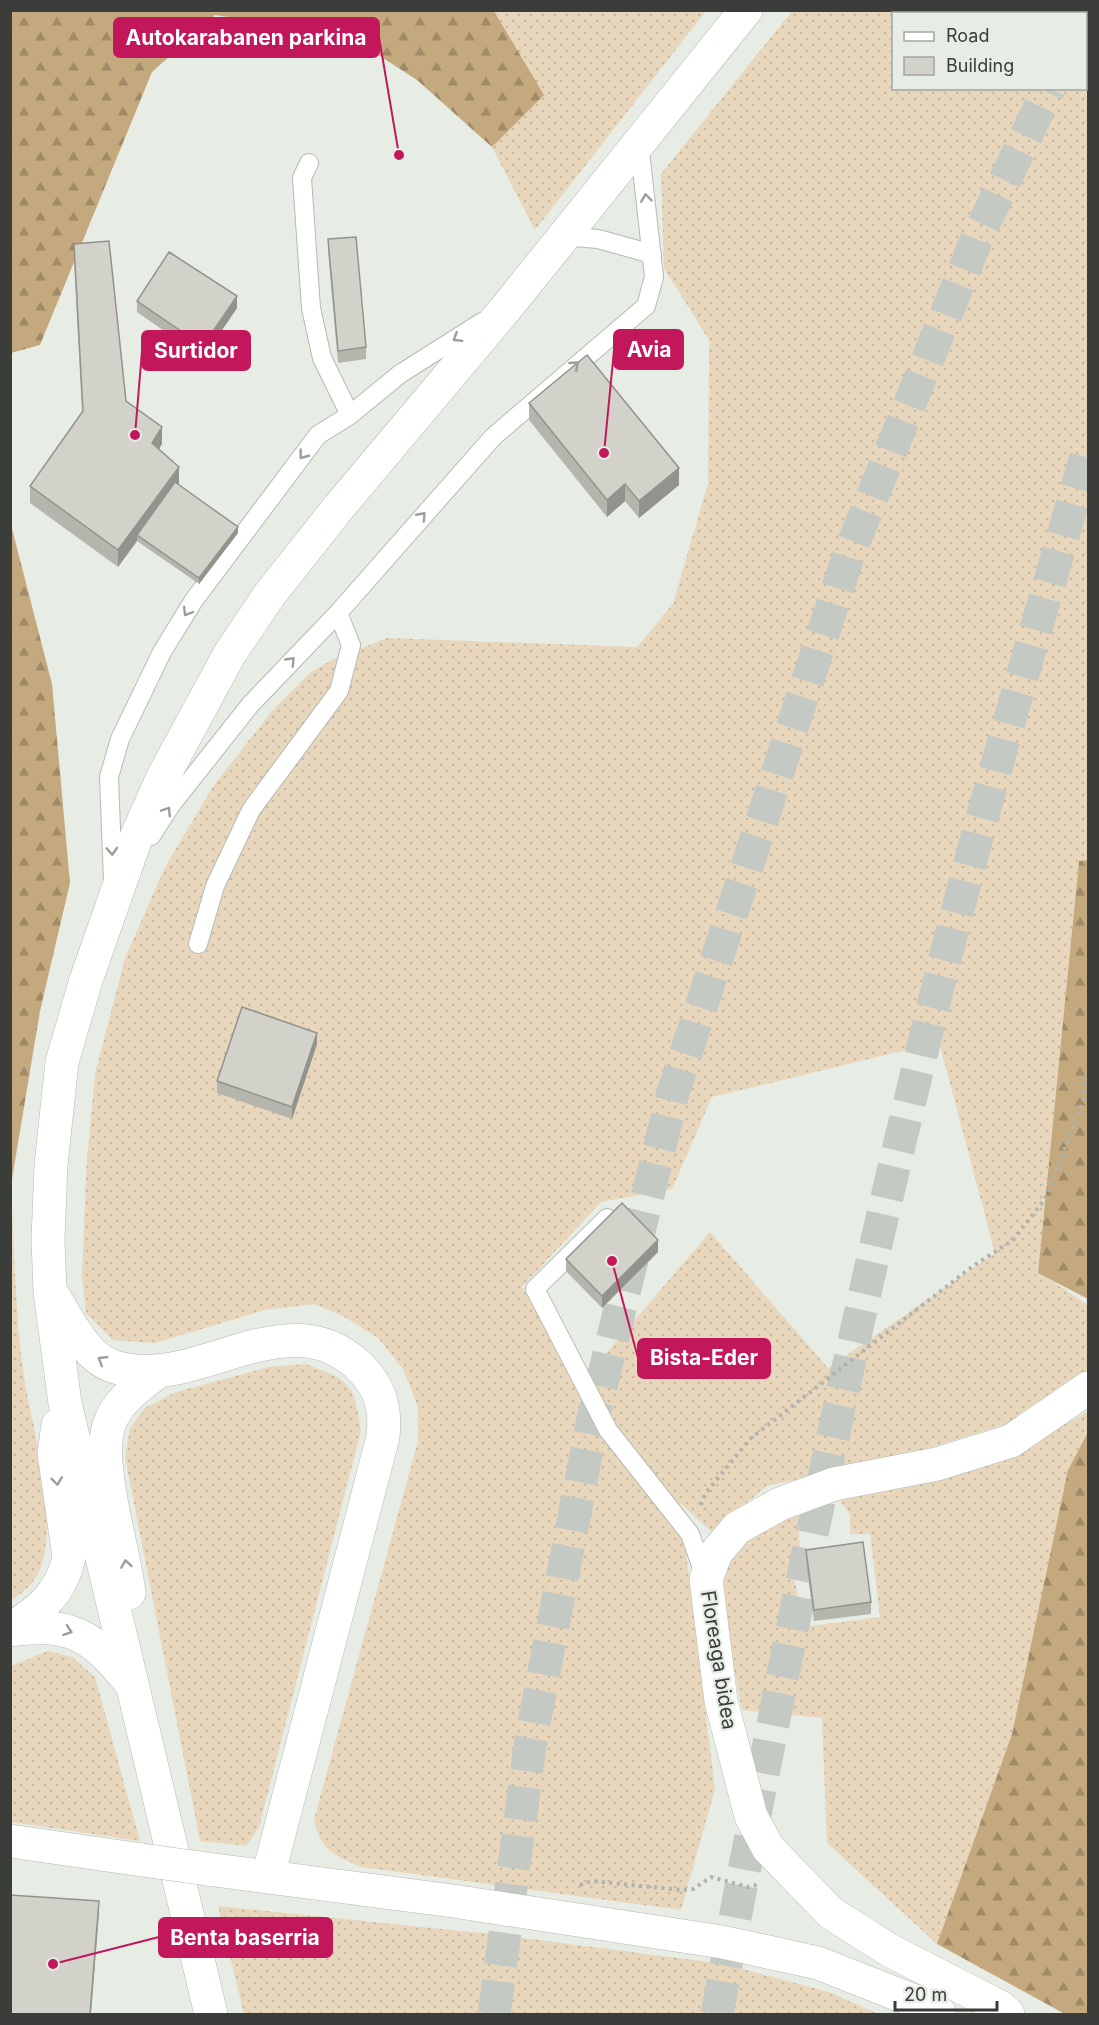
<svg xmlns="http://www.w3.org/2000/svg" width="1099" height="2025" font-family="Inter,sans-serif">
<defs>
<pattern id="grass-dots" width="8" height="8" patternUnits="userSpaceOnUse" patternTransform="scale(1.5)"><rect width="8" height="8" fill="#e8d7bc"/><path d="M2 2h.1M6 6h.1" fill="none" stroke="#c8b9a2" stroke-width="1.8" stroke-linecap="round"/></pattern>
<pattern id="forest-firs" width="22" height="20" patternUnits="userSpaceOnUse" patternTransform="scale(1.5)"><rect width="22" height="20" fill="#c4a87e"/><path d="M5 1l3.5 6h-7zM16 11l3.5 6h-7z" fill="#a08a68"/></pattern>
</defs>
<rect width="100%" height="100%" fill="#e7ece5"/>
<!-- grass -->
<path fill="url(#grass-dots)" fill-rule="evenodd" d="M494,11H706L535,230L492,147L543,95Z
M792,11H1088V860L1079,861L1038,1272L1088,1305V1374L1022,1419L907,1455L767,1486L712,1532L680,1503L715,1789L681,1910L361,1867C333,1855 321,1851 314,1819L418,1441V1407L403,1369L378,1338L343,1316L314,1304L265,1310L155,1343L112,1340L86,1313L82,1277L86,1171L95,1074L125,958L165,867L212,788L271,712L311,672L334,659L387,638L637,647L673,604L708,483L709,340L664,268L661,174ZM894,14H1086V88H894ZM939,1042L995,1253L828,1368L710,1232L579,1385L522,1287L601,1202L672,1189L712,1097Z
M11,1185C14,1244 15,1304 22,1363C30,1424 54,1488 45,1550C42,1574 31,1588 11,1600Z
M306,1364C351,1381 355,1384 361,1431L259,1827L246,1846L200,1841L125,1457L130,1428L145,1408L176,1392L269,1367Z
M1088,1411V1432L1068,1470L1012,1734L937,1944L827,1843L822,1718L742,1710C736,1674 714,1587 729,1555C736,1540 782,1518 798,1509L800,1553L793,1570L803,1627L880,1617L870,1534H850V1514L838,1498L1009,1458Z
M48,1651L72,1657L95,1677L140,1841L11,1822V1666Z
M218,1906L500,1935L724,1964L829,1992L878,2014H244Z"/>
<!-- forest -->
<path fill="url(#forest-firs)" d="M11,11H494L544,95L492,147L417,80L349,36L215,15L152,72L40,345L11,353Z
M10,521L52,684L70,883L40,1011L11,1185Z
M1088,860V1299L1038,1273L1079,861Z
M1088,1432V2014H1065L937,1944L1012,1734L1068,1470Z"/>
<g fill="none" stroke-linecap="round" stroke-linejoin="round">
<!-- highway-tunnel -->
<path stroke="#c5c9c3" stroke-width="33" stroke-dasharray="33 16" stroke-linecap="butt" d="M1084,14L1086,10
M494,2014L531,1739L593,1419L673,1093L849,554L977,238L1049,88
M717,2014C787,1638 866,1263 962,893C1001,744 1046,597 1088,449"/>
<defs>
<path id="lane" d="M309,163L302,178L311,308L322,358L350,415
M563,236L598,239L652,254
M151,836L171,805L250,705L338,613L493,437L646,306L654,277L639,142
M113,881L109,777L120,739L162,652L194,600L318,435L350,415L400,374L482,322
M198,944L215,886L251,810L339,691L351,645L338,613
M607,1218L535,1289L608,1430L690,1534L706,1579"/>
<path id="street" d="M1008,2014L1000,2007L889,1950L831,1913L768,1848L751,1816L721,1701L706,1579L716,1553L737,1528L780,1504L834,1484L937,1464L1011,1441L1088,1388"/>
<path id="secondary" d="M54,1297C69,1320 84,1356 112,1366C195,1395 285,1295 360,1367C381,1388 386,1409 383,1437L268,1876
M129,1593C124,1549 96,1463 109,1425C117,1401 139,1386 158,1372
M10,1629C40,1611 62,1592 69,1557L54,1453L58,1425
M10,1630C72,1622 91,1635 129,1681
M10,1841L142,1860
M207,1869L453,1901L722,1942L818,1963L922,2004L940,2014
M211,2014L65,1403L50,1292L48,1239L51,1165L62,1062L86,980L137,835L163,777L229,655L270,594L339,507L507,307L746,10"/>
</defs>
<!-- lane casing -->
<use href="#lane" stroke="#b5bab3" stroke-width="20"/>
<!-- street casing -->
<use href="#street" stroke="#b5bab3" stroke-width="34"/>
<!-- secondary casing -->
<use href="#secondary" stroke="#b5bab3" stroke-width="34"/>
<!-- path -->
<path stroke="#afb3ad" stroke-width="4" stroke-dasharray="3 4.5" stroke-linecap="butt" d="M701,1505L705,1494L751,1438L973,1266L1013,1240L1045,1199L1082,1104L1088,1075
M580,1885L592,1881L681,1890L693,1889L711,1877L748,1887L757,1885"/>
<!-- lane -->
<use href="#lane" stroke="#fff" stroke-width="18"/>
<!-- street -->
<use href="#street" stroke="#fff" stroke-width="33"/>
<!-- secondary -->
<use href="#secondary" stroke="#fff" stroke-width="33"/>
<defs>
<path id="secondary-bridge" d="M142,1860L207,1869"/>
</defs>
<!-- secondary-bridge casing -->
<use href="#secondary-bridge" stroke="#b5bab3" stroke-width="34" stroke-linecap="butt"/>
<!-- secondary-bridge -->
<use href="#secondary-bridge" stroke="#fff" stroke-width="33"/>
</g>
<!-- wall -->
<path fill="#b5b5ae" d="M328,239L366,347V359L338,363L328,251Z
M74,244L126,401L162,444L159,449L178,484L238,533L199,584L137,541L118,567L30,503V486L82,412L74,261Z
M137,301L237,308L203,358L137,312Z
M529,403L679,485L639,518L625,501L607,517L529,420Z
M317,1044L292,1119L217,1093V1081Z
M658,1252L602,1308L566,1271V1259Z
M806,1550L871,1602V1614L814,1621L806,1562Z"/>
<!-- shaded-wall -->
<path fill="#93938d" d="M237,296V308L203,358V346Z
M162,427V444L152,460V443Z
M179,467V484L137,535V541L118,567V550Z
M679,468V485L639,518V501Z
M625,484V501L607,517V500Z
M238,527V533L199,584V578Z
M317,1033V1044L292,1119V1107Z
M658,1240V1252L602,1308V1296Z
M99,1901V1913L91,2014H90Z"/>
<!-- building -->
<path fill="#d2d2ca" stroke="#93938d" stroke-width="1.5" d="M356,237L366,347L338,351L328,239Z
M109,241L126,401L162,427L152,443L179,467L118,550L30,486L83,411L74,244Z
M169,252L237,296L203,346L137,301Z
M587,355L679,468L639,501L625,484L607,500L529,403Z
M175,482L238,527L199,578L137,535Z
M242,1007L317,1033L292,1107L217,1081Z
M622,1203L658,1240L602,1296L566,1259Z
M863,1542L871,1602L814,1610L806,1550Z
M10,1895L99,1901L90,2014H10Z"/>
<!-- one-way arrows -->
<defs><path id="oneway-chevron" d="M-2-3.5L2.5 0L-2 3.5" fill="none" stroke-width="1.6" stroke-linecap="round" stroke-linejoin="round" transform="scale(1.5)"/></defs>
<g stroke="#9d9e9c">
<use href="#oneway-chevron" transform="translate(646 198) rotate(-97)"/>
<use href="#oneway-chevron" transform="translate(457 338) rotate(148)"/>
<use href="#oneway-chevron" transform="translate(575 365) rotate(-41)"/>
<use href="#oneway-chevron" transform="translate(303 455) rotate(127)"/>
<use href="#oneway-chevron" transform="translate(422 516) rotate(-48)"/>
<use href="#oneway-chevron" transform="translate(187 612) rotate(122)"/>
<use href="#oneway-chevron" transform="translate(291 661) rotate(-46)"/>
<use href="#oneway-chevron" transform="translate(167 811) rotate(-57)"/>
<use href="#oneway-chevron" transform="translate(112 851) rotate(87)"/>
<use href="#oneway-chevron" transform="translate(102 1360) rotate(-148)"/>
<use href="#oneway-chevron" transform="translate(57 1481) rotate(83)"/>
<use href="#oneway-chevron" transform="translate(126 1564) rotate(-99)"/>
<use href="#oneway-chevron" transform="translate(68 1631) rotate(19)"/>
</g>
<g text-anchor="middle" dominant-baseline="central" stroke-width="4.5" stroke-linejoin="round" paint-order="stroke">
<!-- street labels -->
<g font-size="20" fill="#3b3d3a" stroke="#e7ece5">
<text transform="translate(719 1660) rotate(81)">Floreaga bidea</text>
</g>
</g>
<!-- callouts -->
<path fill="none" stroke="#c2185b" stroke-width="2" d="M399 155L379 37M604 453L614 350M135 435L142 351M612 1261L638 1358M53 1964L159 1937"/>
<g fill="#c2185b" stroke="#e7ece5" stroke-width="2">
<circle cx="399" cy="155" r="6"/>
<circle cx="604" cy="453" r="6"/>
<circle cx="135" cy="435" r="6"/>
<circle cx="612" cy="1261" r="6"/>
<circle cx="53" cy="1964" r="6"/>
</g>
<g fill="#c2185b" stroke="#c2185b" stroke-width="2">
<rect x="114" y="18" width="265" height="39" rx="6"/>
<rect x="614" y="330" width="69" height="39" rx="6"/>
<rect x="142" y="331" width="108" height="39" rx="6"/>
<rect x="638" y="1339" width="132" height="39" rx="6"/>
<rect x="159" y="1918" width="173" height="39" rx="6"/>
</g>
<g font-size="21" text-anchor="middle" font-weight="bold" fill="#fff">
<text x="246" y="45">Autokarabanen parkina</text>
<text x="649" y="357">Avia</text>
<text x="196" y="358">Surtidor</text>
<text x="704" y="1365">Bista-Eder</text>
<text x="245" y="1945">Benta baserria</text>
</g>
<!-- border -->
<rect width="1099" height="2025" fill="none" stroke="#3b3d3a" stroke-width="24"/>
<!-- legend -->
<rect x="892" y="12" width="195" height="78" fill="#e7ece5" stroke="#a2a6a1" stroke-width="1.5"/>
<rect x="904" y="32" width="30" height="9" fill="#ffffff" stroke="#a2a6a1" stroke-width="1.5"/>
<text x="946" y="42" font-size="18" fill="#3b3d3a">Road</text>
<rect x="904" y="57" width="30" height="18" fill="#d2d2ca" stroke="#a2a6a1" stroke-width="1.5"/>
<text x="946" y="72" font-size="18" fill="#3b3d3a">Building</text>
<!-- scale -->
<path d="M895 2001v9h102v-9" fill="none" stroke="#3b3d3a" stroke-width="3"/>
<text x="904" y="2001" font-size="18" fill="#3b3d3a" stroke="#e7ece5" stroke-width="4.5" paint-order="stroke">20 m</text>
</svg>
